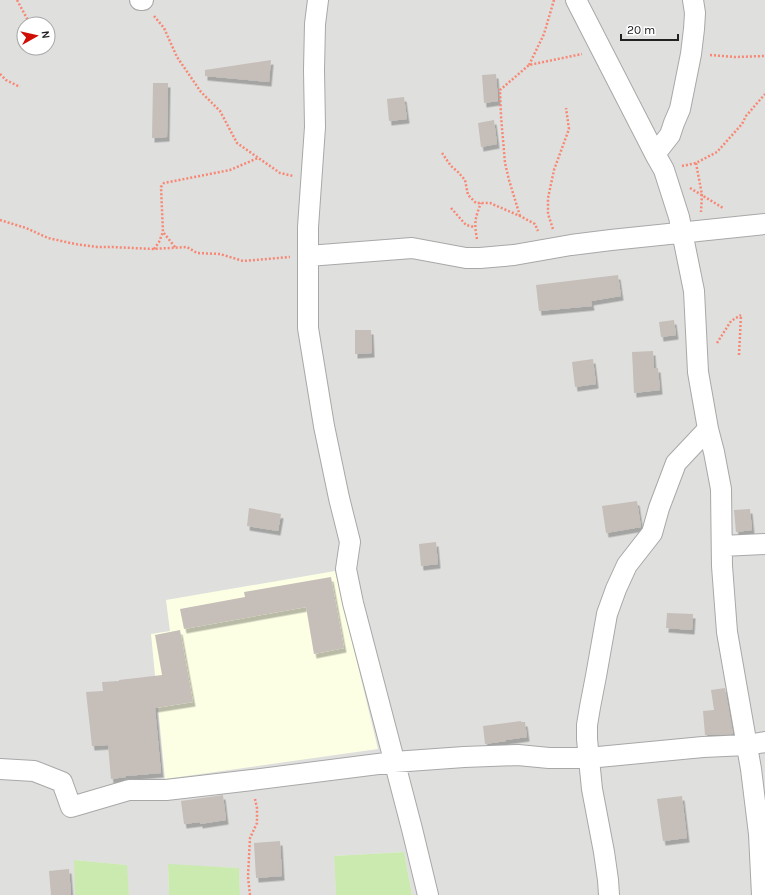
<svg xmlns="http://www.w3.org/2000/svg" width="765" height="895" font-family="Karla,sans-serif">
<defs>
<filter id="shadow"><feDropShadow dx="2.5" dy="4.5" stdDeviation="0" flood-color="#0004"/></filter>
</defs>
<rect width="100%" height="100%" fill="#f1efe8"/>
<!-- residential -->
<path fill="#dfdfde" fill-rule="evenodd" d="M0,0H765V895H412L404,852L334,856L336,895H240L239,868L168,865L169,895H129L126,865L75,860V895H0ZM24,24H48V48H24Z"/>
<!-- education -->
<path fill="#fdffe4" d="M335,571L378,749L165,779L151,634L170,631L166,600Z"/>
<!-- grass -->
<path fill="#caeab0" d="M404,852L412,895H336L334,856Z
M74,860L127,865L129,895H75Z
M168,864L239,868L240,895H169Z"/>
<!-- building -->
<path fill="#c6beb8" filter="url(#shadow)" d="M271,60L269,82L205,76V70Z
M496,74L498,101L484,103L482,75Z
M153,83H168L167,137L152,138Z
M404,97L407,119L389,121L387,99Z
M494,120L497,144L481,147L478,123Z
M618,275L621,296L591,301L592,306L539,311L536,285Z
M674,320L676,335L661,337L659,322Z
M355,330H371L372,353L355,354Z
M653,351L654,368H658L660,390L634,393L632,352Z
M593,359L596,384L575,387L572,362Z
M637,501L641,527L606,533L602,506Z
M249,508L281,514L278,531L247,526Z
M750,509L752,530L736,532L734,510Z
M436,542L438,564L421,566L419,544Z
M331,577L344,648L314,654L306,607L184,629L180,609L245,597L244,592Z
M667,613L693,614L692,630L666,628Z
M180,630L193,702L155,708L161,773L126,776V777L111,779L108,745L92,746L86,692L103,691L102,682L119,681V680L162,675L155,635Z
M725,688L733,734L705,735L703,711L714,710L711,690Z
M521,721V722H525L527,737L506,740V741L485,744L483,726Z
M223,795L226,820L200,824V822L184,824L181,801Z
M682,796L687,838L663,841L657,799Z
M280,841L282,876L256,878L254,843Z
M69,869L71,895H51L49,871Z"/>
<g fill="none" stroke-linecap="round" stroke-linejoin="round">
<defs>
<path id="minor" d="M140,0H143
M318,0L315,24L314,70L315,127L308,227V328L324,426L339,498L350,542L346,569L353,603L412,829L428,895
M576,0L655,154L664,170L679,217L694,291L698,372L708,429L714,452L721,489L722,566L727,632L751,769L759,834L762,895
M655,154L670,135L674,123L680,109L691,54L694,29L695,13L693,0
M308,256L412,248L466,258H480L514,255L571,245L611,240L765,224
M722,546L765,544
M0,769L34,771L62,782L71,807L129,790H166L252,780L394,762L464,757L518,755L549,758H588L703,747L747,745L765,742
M609,895L608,880L604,852L592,789L587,739V725L590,707L596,676L607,614L616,589L627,565L652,533L659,508L676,463L708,429"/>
</defs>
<!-- minor casing -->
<use href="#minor" stroke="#a8a8a8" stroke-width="22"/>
<!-- path -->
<path stroke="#f88773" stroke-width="2.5" stroke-dasharray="2 2" stroke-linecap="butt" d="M17,0L30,24
M154,16L164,28L177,57L201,92L220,111L237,143L280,173L293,176
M710,55L735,57L765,56
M529,65L544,34L554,0
M0,74L6,80L20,87
M442,153L451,166L458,172L465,180L468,195L476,203H490L520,216L535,224L538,231
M696,163L702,195L701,212
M682,166L696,163L717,152L742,124L746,116L765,94
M690,188L723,208
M451,208L466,225L474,227
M520,216L509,180L505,163L501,116L500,90L529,65L582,54
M0,220L26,228L48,238L75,244L97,247H112L153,249L187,247L197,253L220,254L243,261L290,257
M553,229L548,214V198L554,170L569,129L566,108
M477,239C474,223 475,218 481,203
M175,247L163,232L161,187L164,183L230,170L258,158
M154,249L159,242L163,232
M717,343L731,321L741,315
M739,355L741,315
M250,895L248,877L250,838L257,823V808L255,799"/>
<!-- minor -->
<use href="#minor" stroke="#fff" stroke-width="20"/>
</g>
<!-- north arrow -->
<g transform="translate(36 36) rotate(82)"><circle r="19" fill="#ffffff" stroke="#a6a6a6"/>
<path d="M0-3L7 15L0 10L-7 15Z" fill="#d00d03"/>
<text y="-6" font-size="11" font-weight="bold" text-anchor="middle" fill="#212121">N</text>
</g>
<!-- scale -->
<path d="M621 34v6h57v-6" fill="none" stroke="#212121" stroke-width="2"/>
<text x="627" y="34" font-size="12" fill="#212121" stroke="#ffffff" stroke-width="3" paint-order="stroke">20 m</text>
</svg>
